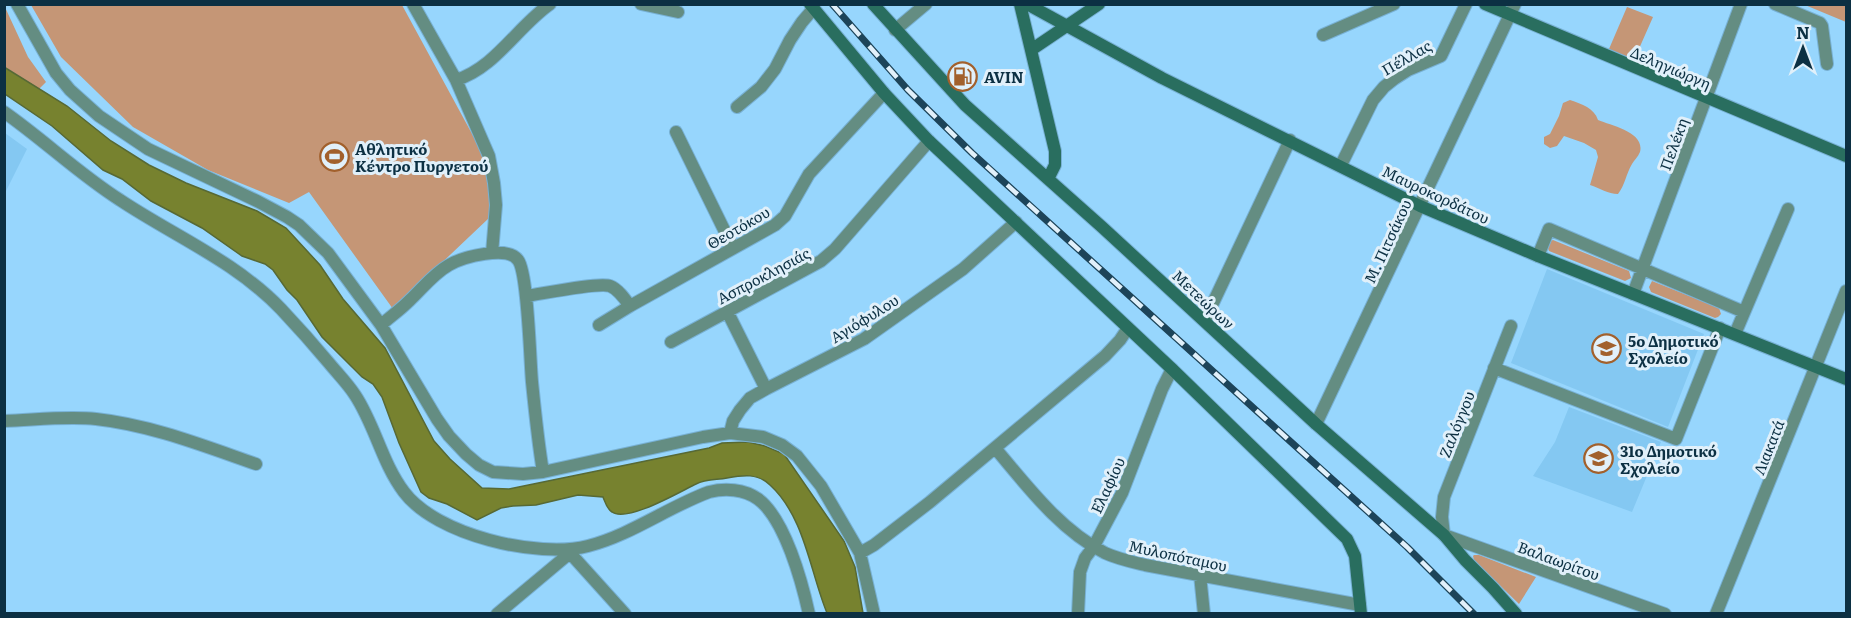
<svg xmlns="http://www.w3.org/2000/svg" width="1851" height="618" font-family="Literata,serif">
<rect width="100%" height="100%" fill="#97d6fd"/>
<!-- built -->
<path fill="#84c8f2" d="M5,133L27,149L5,193Z
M1547,269L1704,334L1668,427L1511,363Z
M1569,407L1661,442L1632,512L1533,476L1555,442Z"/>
<!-- green -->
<path fill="#c59676" d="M4,5L28,57L46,82L39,89L5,67Z
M31,5H402L477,143L491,178L489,218L393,309L309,192L289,203L208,170L133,127L61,57Z
M1805,5H1846V22Z
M1627,7L1653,17L1634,60L1609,49Z
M1570,100C1582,104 1594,108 1598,120C1612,126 1645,132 1640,152C1638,157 1634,160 1632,164C1626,174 1625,185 1618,194C1608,194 1600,188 1590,185L1598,157L1596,150L1584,143L1564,136L1557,146L1550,148L1544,144V137L1550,134L1559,116L1563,103Z
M1553,240L1629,271L1631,278L1625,281L1549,251L1547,246L1548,242Z
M1652,281L1719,308L1721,314L1718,317L1715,318L1651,292L1649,287Z
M1474,555H1479L1536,577L1519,604L1474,560L1473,556Z"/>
<!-- water -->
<path fill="#77822f" stroke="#576935" stroke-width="1.5" d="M4,67L67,106L111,141L149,165L186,183L257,211L286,228L320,265L343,299L385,348L434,441L450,459L482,488L509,489L709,448L722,443L748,442L765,446L784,454L844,541L855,567L863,613H827C810,572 805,517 770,485C758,473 743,475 727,478C717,480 706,479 696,484C681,491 627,523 612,512C607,509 605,502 603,497L578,495L536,505L513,506L501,508L477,520L447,504L429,498L421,492L399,443L382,397L373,384L362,377L322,337L297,300L287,290L273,270L265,264L242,256L202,228L151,201L122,179L103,170L52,126L5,94Z"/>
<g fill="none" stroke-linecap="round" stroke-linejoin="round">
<defs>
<path id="street" d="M17,4L56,73L70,90L99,116L148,149L257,201L287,217L299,225L328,253L381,325L437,419L449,436L466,454L479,465L493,472L523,474L543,472L703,437L730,433L763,437L782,445L797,456L821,486L860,553L874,614
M413,4L456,80L489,156L494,183L496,205L492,253
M641,4L678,12
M1775,4L1820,23L1822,26L1827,64
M895,30L926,4
M1323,35L1394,4
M456,80C495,68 517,27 550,4
M737,107L761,87L775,69L790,40L802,22L814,8
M4,112C44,140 79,174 120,200C174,236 235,261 281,309C298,327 314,345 329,363C338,374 348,384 355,395C375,425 382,463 404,492C436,535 538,559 588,546C631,535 668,507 709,492C725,488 744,489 758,499C785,519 802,582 809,614
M676,132L733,248
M1341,165L1373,100L1384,87L1394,79L1408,70L1441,56L1466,4
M1538,256L1549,229L1744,312
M1633,294L1741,4
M526,296C541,294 599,282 610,286C618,289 625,299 630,306
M727,311L766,389
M1205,320L1290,140
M381,325C390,317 400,310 409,301C422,289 433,274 449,265C463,257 507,245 518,260C528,273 530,361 532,382C535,412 538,442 543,472
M599,325L630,306L775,225L785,216L809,174L884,93
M1511,326L1444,497L1442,517L1444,535L1665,614
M1735,334L1788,209
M671,342L821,261L835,249L929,141
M1494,368L1676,439L1720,328
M4,421C35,420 66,416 96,419C151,425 204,446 256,464
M1316,424L1515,4
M730,433L733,421L740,410L750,398L766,389L864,339L963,269L1016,222
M995,448C1027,486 1060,530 1105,553C1118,559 1132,562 1145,565L1360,605
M570,553L625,614
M860,553L874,545L930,502L1105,356L1120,340L1128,328
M1200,575L1204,614
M497,614L570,553V549
M1078,614L1080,572L1085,558L1094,546L1122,493L1162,389L1172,369
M1716,614L1846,291"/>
<path id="secondary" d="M810,4L884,93L929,141L1172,369L1347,539L1355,556L1361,614
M873,4L965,105L1102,227L1316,424L1444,535L1465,560L1493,588L1516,614
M1020,4L1055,151V165L1048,179
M1027,4L1162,78L1420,206L1538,256L1846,379
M1485,4L1846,156
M1031,50L1099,4"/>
</defs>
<!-- street casing -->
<use href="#street" stroke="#78b1d4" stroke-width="14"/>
<!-- secondary casing -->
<use href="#secondary" stroke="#78b1d4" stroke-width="14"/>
<!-- street -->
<use href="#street" stroke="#648d82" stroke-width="12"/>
<!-- secondary -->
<use href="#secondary" stroke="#296e5f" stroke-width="12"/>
<defs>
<path id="rail" d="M832,4L908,90L972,153L1407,547L1474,614"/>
</defs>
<!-- rail casing -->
<use href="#rail" stroke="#1d4459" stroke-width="7"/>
<!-- rail -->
<use href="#rail" stroke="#e1f0fa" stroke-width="4.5" stroke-dasharray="14" stroke-linecap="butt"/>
</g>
<!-- icons -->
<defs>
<symbol id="fuel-ring" viewBox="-11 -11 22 22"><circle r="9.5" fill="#e1f0fa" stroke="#a2602c" stroke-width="1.5"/><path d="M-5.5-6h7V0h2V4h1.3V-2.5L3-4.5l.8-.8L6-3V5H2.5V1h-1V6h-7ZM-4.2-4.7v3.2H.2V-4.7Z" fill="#a2602c"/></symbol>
<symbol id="stadium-ring" viewBox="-11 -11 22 22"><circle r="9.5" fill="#e1f0fa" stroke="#a2602c" stroke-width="1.5"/><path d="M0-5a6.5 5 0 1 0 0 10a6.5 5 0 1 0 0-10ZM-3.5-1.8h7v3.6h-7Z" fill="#a2602c"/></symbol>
<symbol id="school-ring" viewBox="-11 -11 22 22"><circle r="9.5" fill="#e1f0fa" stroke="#a2602c" stroke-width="1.5"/><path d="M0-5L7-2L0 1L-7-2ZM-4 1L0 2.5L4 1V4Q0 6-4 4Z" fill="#a2602c"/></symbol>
</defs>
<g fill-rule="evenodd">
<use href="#fuel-ring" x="946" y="60" width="33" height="33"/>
<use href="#stadium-ring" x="318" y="140" width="33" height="33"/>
<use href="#school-ring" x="1590" y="332" width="33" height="33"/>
<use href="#school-ring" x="1582" y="442" width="33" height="33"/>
</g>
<g text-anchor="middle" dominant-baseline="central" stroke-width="6" stroke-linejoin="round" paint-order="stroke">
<!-- street labels -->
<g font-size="15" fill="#0c3043" stroke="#e1f0fa">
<text transform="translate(1406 57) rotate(-30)">Πέλλας</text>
<text transform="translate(1671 67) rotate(23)">Δεληγιώργη</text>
<text transform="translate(1673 144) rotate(-70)">Πελέκη</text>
<text transform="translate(1436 194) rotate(25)">Μαυροκορδάτου</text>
<text transform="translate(738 227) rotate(-30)">Θεοτόκου</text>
<text transform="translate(1387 241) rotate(-65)">Μ. Πιτσάκου</text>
<text transform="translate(763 275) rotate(-28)">Ασπροκλησιάς</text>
<text transform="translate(1204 299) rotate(43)">Μετεώρων</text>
<text transform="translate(864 318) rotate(-32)">Αγιόφυλου</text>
<text transform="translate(1456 424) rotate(-68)">Ζαλόγγου</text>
<text transform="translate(1768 447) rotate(-68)">Λιακατά</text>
<text transform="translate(1107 485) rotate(-65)">Ελαφίου</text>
<text transform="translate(1178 555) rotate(12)">Μυλοπόταμου</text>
<text transform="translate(1559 560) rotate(20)">Βαλαωρίτου</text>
</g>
<!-- poi labels -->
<g font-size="15" font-weight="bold" fill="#0c3043" stroke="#e1f0fa" text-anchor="start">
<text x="984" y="76">AVIN</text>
<text x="355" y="148">Αθλητικό<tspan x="355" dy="17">Κέντρο Πυργετού</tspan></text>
<text x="1628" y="340">5ο Δημοτικό<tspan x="1628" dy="17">Σχολείο</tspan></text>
<text x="1620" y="450">31ο Δημοτικό<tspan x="1620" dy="17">Σχολείο</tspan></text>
</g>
</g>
<!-- border -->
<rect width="1851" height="618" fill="none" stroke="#0c3043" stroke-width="12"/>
<!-- north arrow -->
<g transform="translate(1803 48)" stroke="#e1f0fa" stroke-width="4.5" paint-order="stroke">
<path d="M0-4.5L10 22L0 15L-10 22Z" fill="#0c3043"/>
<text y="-9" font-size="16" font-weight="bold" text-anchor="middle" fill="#0c3043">N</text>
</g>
</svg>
